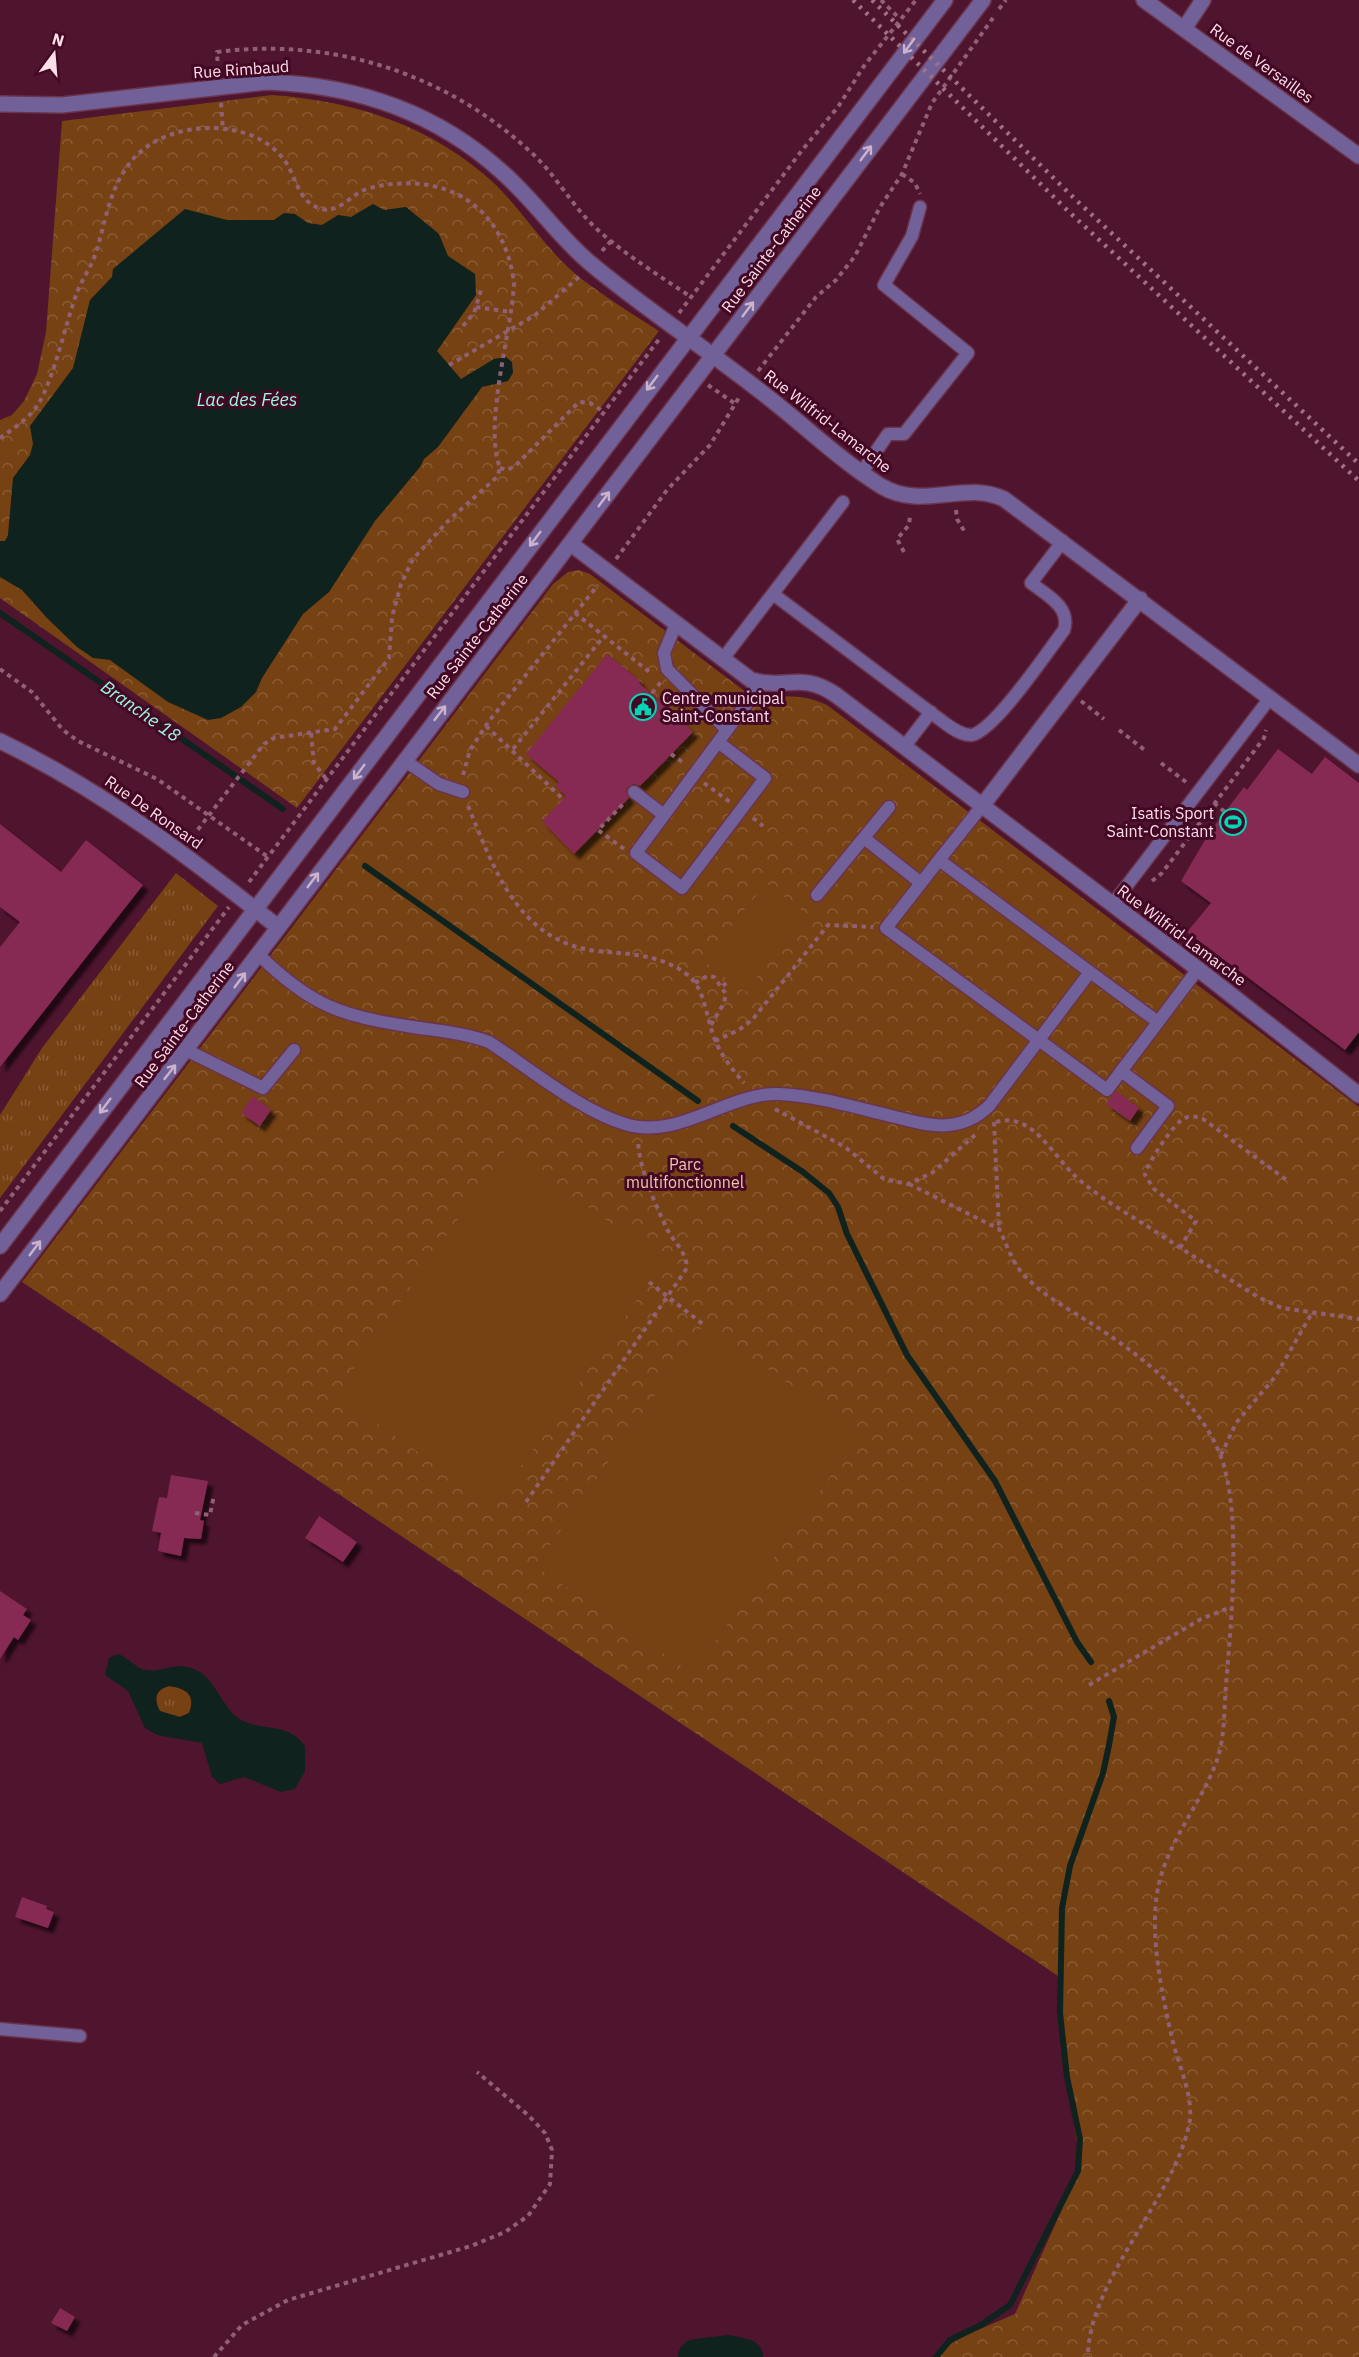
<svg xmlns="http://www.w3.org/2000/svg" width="1359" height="2357" font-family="'IBM Plex Sans',sans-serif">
<defs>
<pattern id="grass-tufts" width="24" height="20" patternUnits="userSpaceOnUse" patternTransform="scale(1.5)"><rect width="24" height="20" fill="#764113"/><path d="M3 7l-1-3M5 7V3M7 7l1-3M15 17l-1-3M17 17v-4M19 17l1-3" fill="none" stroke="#8a5c35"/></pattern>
<pattern id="forest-crowns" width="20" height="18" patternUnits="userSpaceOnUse" patternTransform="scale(1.5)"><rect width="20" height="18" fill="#764113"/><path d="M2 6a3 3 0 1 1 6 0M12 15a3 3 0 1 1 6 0" fill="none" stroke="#8a5c35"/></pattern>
<filter id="shadow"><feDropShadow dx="5.5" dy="5.5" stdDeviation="1.5" flood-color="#0009"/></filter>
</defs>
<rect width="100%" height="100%" fill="#4f142e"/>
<!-- grass -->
<path fill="url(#grass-tufts)" d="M176,873L218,906L0,1198V1115L42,1048Z
M169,1686C186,1688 196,1695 189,1713L180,1717L160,1712C154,1700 154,1690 169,1686Z"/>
<!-- forest -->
<path fill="url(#forest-crowns)" d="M272,95C356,101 433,126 496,185C525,214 547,251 579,277C604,296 632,314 659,331L297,808L0,598V420L12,415L24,401L37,374L46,332L62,121Z
M579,570L590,574L747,693C778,701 794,690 827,705L1359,1107V2357H938L940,2350L966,2335L1015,2314L1081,2167L1061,2043L1058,1976L22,1282L553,584L568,572Z"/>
<!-- pitch -->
<path fill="#764113" d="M766,883L807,914L745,992L704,961Z
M506,1150L664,1260L494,1505L336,1395Z
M704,1325L860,1433L693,1674L536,1566Z"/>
<!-- water -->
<path fill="#0f221d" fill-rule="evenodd" d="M373,204L384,210L406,207L439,234L448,256L475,274L476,295L437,351L461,379L494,359L506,357L512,362L513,373L508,381L482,387L438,447L424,459L420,467L375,521L329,592L303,614L262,678L256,692L241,707L221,718L208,720L168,702L110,660L93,658L77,647L47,618L22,590L0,577V541H5L8,535L13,478L30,455L33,444L30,426L73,368L90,300L112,277L113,269L185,209L227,220H274L284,213L295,214L308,223L322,225L338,215L351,217Z
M118,1654C129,1658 135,1668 146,1670C163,1673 175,1660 196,1670C217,1679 222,1711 243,1721C267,1732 287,1722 305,1746V1771L295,1789L281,1792L244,1777L220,1784L212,1777L202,1743L157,1735L145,1728L128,1691L105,1675L109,1658ZM169,1686C186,1688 197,1695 189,1713L180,1717L160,1711C154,1700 154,1690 169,1686Z"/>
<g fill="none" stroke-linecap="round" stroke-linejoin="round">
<!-- stream -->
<path stroke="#0f221d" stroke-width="6" d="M0,613L283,809
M365,866L698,1101
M733,1126L803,1172L829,1193L838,1207L847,1234L907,1355L995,1481L1077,1642L1091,1662
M936,2357L950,2340L981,2325L1010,2305L1078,2171L1080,2139L1067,2077L1060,2013L1062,1908L1070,1866L1103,1773L1109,1745L1114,1717L1109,1701"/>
<!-- river -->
<path stroke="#0f221d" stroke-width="36" d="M696,2357L728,2353L745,2357"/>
</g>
<!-- building -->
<path fill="#862a52" filter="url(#shadow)" d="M607,654L640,681L639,683L693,732L640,786L634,784L628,787L626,792L629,798L574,854L542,821L566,796L555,786L559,782L526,754Z
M1278,749L1312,774L1325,757L1359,783V1032L1345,1050L1187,932L1211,903L1181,881L1209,833L1244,787L1247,790Z
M0,824L61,872L86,840L143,885L0,1067V947L20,922L0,907Z
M1116,1091L1139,1108L1130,1121L1106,1104Z
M253,1096L271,1110L260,1126L241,1113Z
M171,1475L208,1481L200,1520L204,1521L201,1539L184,1538L181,1556L158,1551L161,1533L152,1531L159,1497L167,1498Z
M319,1516L357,1542L343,1562L305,1538Z
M0,1591L27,1609L23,1615L31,1620L18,1640L14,1637L0,1659Z
M22,1897L47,1906L46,1909L54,1912L48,1928L15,1917Z
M60,2308L75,2317L67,2331L51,2323Z"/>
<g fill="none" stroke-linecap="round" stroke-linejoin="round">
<defs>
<path id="service" d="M862,472L888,434H904L968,353L884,285L912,236L920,207
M773,594L946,724C953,729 963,736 972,735C995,730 1048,651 1064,630C1071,607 1047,595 1031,583L1063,541
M676,624L664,653L667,669L727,730
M722,660L843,502
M718,742L765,778L682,888L636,853L750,699L759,683
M904,747L931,712
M404,760L439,784L463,792
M634,792L664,815
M864,838L921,883
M939,860L886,928L1107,1090L1198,969
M817,895L889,807
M1112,905L1270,698
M259,955C311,1006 341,1016 413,1027C439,1031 465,1033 489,1042C529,1068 581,1111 625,1124C679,1141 728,1092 779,1094C818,1096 857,1108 895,1117C912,1121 932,1127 949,1125C966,1123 977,1117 989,1106L1090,972L939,860L982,806
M1090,972L1158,1022
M186,1050L263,1088L294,1050
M1121,1071L1168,1106L1137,1148
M0,2029L80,2036"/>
<path id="minor" d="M1144,0L1359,156
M1184,29L1203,0
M0,104L62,105L267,82C356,85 436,112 502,172C534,200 558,236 590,263C645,309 704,347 760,391C801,422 838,459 881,486C923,511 964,480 1004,499L1359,765
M571,544L751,680C787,690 801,671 836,695L1198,969L1359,1095
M0,741C102,790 189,857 278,927
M982,806L1140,599"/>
<path id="tertiary" d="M0,1246L945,0
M0,1294L983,0"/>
</defs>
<!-- service casing -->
<use href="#service" stroke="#6b344c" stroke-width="15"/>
<!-- minor casing -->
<use href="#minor" stroke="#6b344c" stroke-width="18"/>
<!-- tertiary casing -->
<use href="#tertiary" stroke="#6b344c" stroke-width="18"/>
<!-- path -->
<path stroke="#916074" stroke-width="4" stroke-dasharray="4.5 4.5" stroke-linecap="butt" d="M881,0L900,19
M999,9L1006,0
M218,70L217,52C334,37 448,74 534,155C558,178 574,209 599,231C627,256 660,276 691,297
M221,103L223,130
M902,174L915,183L920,194
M602,251L611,241
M476,307L511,312
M679,313L803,149L838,107L864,66L916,0
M463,326L474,313L481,290
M449,365L534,316L579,277
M758,371L816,297L836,280L855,256L880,207L902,174L932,103L993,18
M708,385L734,403
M0,438C13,429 28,419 37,406C55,378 65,323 78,290C84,276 93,264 97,249C107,216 110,185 134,158C169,119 253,116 285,161C297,178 298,203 322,209C339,214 354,191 370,188C445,170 504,205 514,283C512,331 483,424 500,468L497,477L449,520L413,559L401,584L392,617L389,658L335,729L274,738L264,744L196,832
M500,468L508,470L517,464L579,402L590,403L604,412
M956,510L957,519L966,534
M904,552L897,539L909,525L910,516
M616,559L667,490L710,445L740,396
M575,613L652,674
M0,669L32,692L63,730L78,741L157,779L268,857
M652,693L661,682
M1081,701L1104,719
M486,726L563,799
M1119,730L1146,751
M311,733L314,763L327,780
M513,749L604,636
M671,754L685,764
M1161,763L1186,782
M463,775L470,750L489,721L598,585
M704,783L730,802
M1214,803L1225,812
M468,806C494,868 518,942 597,951C627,954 659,954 685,973C707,988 705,1019 716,1042C723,1058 733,1070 744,1083
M753,818L763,826
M624,849L598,830L625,802
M1152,881L1162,873L1264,738L1266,730
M249,882L660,338
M695,983L707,976L714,977L726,994L724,1003L711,1025
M723,986L729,980
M715,1041L739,1030L753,1019L828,925L873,927
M775,1109L845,1147L884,1179L908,1184L932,1173L975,1135
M994,1122L999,1228
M996,1122C1032,1111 1054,1157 1075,1176C1097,1196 1123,1211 1147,1226C1185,1251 1222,1275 1260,1298L1282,1308L1359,1319
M909,1184L999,1229C1006,1242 1010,1257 1019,1269C1037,1292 1065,1307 1089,1322C1138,1353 1200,1400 1221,1457C1242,1513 1231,1624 1226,1685C1224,1709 1225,1737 1217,1760C1201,1805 1164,1845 1157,1894C1150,1938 1162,1994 1172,2038C1178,2065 1195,2098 1189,2125C1173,2200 1088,2281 1088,2357
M0,1211L229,907
M1180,1248L1196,1221L1154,1189L1145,1175C1146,1165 1175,1121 1185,1118C1191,1115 1197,1117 1203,1119L1288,1181
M649,1282L704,1325
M1221,1455L1236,1423L1275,1377L1312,1313
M526,1502L687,1268C686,1250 673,1242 666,1227C654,1201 640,1170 638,1142
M195,1513L210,1515L214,1495
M1089,1685L1201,1619L1231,1607
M214,2357L242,2325L288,2300L471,2246L505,2232L528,2216L550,2184L552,2150L545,2133L528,2115L477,2072"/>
<!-- service -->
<use href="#service" stroke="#716198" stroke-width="12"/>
<!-- minor -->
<use href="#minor" stroke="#716198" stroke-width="15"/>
<!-- tertiary -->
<use href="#tertiary" stroke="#716198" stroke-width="15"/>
<!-- rail -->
<path stroke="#a17285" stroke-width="4.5" stroke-dasharray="3 6" stroke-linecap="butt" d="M853,0L1067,210L1359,481
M872,0L1075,199L1359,464"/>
</g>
<!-- one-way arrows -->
<defs><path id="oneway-shaft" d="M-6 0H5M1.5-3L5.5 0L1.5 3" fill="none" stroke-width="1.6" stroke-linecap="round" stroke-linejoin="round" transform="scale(1.5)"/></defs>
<g stroke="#ccb2cb">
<use href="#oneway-shaft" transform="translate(909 46) rotate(126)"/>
<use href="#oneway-shaft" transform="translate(866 153) rotate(-53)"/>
<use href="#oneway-shaft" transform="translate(748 309) rotate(-53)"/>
<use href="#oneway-shaft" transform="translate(652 383) rotate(127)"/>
<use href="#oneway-shaft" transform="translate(604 499) rotate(-53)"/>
<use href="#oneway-shaft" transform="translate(535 539) rotate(127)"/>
<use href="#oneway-shaft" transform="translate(440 713) rotate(-52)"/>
<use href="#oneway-shaft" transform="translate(359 772) rotate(127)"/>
<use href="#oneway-shaft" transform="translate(313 880) rotate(-53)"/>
<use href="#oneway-shaft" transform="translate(240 980) rotate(-53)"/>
<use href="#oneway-shaft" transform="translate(170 1072) rotate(-52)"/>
<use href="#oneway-shaft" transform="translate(105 1106) rotate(127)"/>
<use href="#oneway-shaft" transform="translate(35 1248) rotate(-53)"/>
</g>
<!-- icons -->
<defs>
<symbol id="civic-ring" viewBox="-11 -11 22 22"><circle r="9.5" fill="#430824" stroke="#03d5b6" stroke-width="1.5"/><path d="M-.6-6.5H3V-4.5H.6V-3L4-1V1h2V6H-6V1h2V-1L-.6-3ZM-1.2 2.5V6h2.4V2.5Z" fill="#03d5b6"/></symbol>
<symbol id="stadium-ring" viewBox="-11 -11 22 22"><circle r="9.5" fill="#430824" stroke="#03d5b6" stroke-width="1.5"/><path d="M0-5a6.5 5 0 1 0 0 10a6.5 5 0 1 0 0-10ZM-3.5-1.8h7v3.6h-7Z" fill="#03d5b6"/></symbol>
</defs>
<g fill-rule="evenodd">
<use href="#civic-ring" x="628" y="692" width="30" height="30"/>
<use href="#stadium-ring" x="1218" y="807" width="30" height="30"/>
</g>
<g text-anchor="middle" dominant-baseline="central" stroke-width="6" stroke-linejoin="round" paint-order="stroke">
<!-- street labels -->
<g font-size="16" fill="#fddde7" stroke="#430824">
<text transform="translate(1262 63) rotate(36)">Rue de Versailles</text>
<text transform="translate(241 69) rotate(-4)">Rue Rimbaud</text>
<text transform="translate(771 249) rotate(-53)">Rue Sainte-Catherine</text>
<text transform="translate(828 421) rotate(38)">Rue Wilfrid-Lamarche</text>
<text transform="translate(477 636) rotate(-52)">Rue Sainte-Catherine</text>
<text transform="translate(154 812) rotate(35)">Rue De Ronsard</text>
<text transform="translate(1182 935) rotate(37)">Rue Wilfrid-Lamarche</text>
<text transform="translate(184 1024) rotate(-53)">Rue Sainte-Catherine</text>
</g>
<!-- poi labels -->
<g font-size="16" fill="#fddde7" stroke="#430824" text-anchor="start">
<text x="662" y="698">Centre municipal<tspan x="662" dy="18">Saint-Constant</tspan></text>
<text x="1214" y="813" text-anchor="end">Isatis Sport<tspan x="1214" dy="18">Saint-Constant</tspan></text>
</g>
<!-- park labels -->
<g font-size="16" fill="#f3c7a8" stroke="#430824">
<text x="685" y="1164">Parc<tspan x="685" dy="18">multifonctionnel</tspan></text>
</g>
<!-- water labels -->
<g font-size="18" font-style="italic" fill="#99f9e2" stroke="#430824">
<text x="247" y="399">Lac des Fées</text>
<text transform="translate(141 711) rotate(35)">Branche 18</text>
</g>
</g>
<!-- north arrow -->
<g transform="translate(54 54) rotate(16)" stroke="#430824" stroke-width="4.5" paint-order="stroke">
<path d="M0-4.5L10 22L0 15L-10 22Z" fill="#fddde7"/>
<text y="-9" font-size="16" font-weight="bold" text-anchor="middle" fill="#fddde7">N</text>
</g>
</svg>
